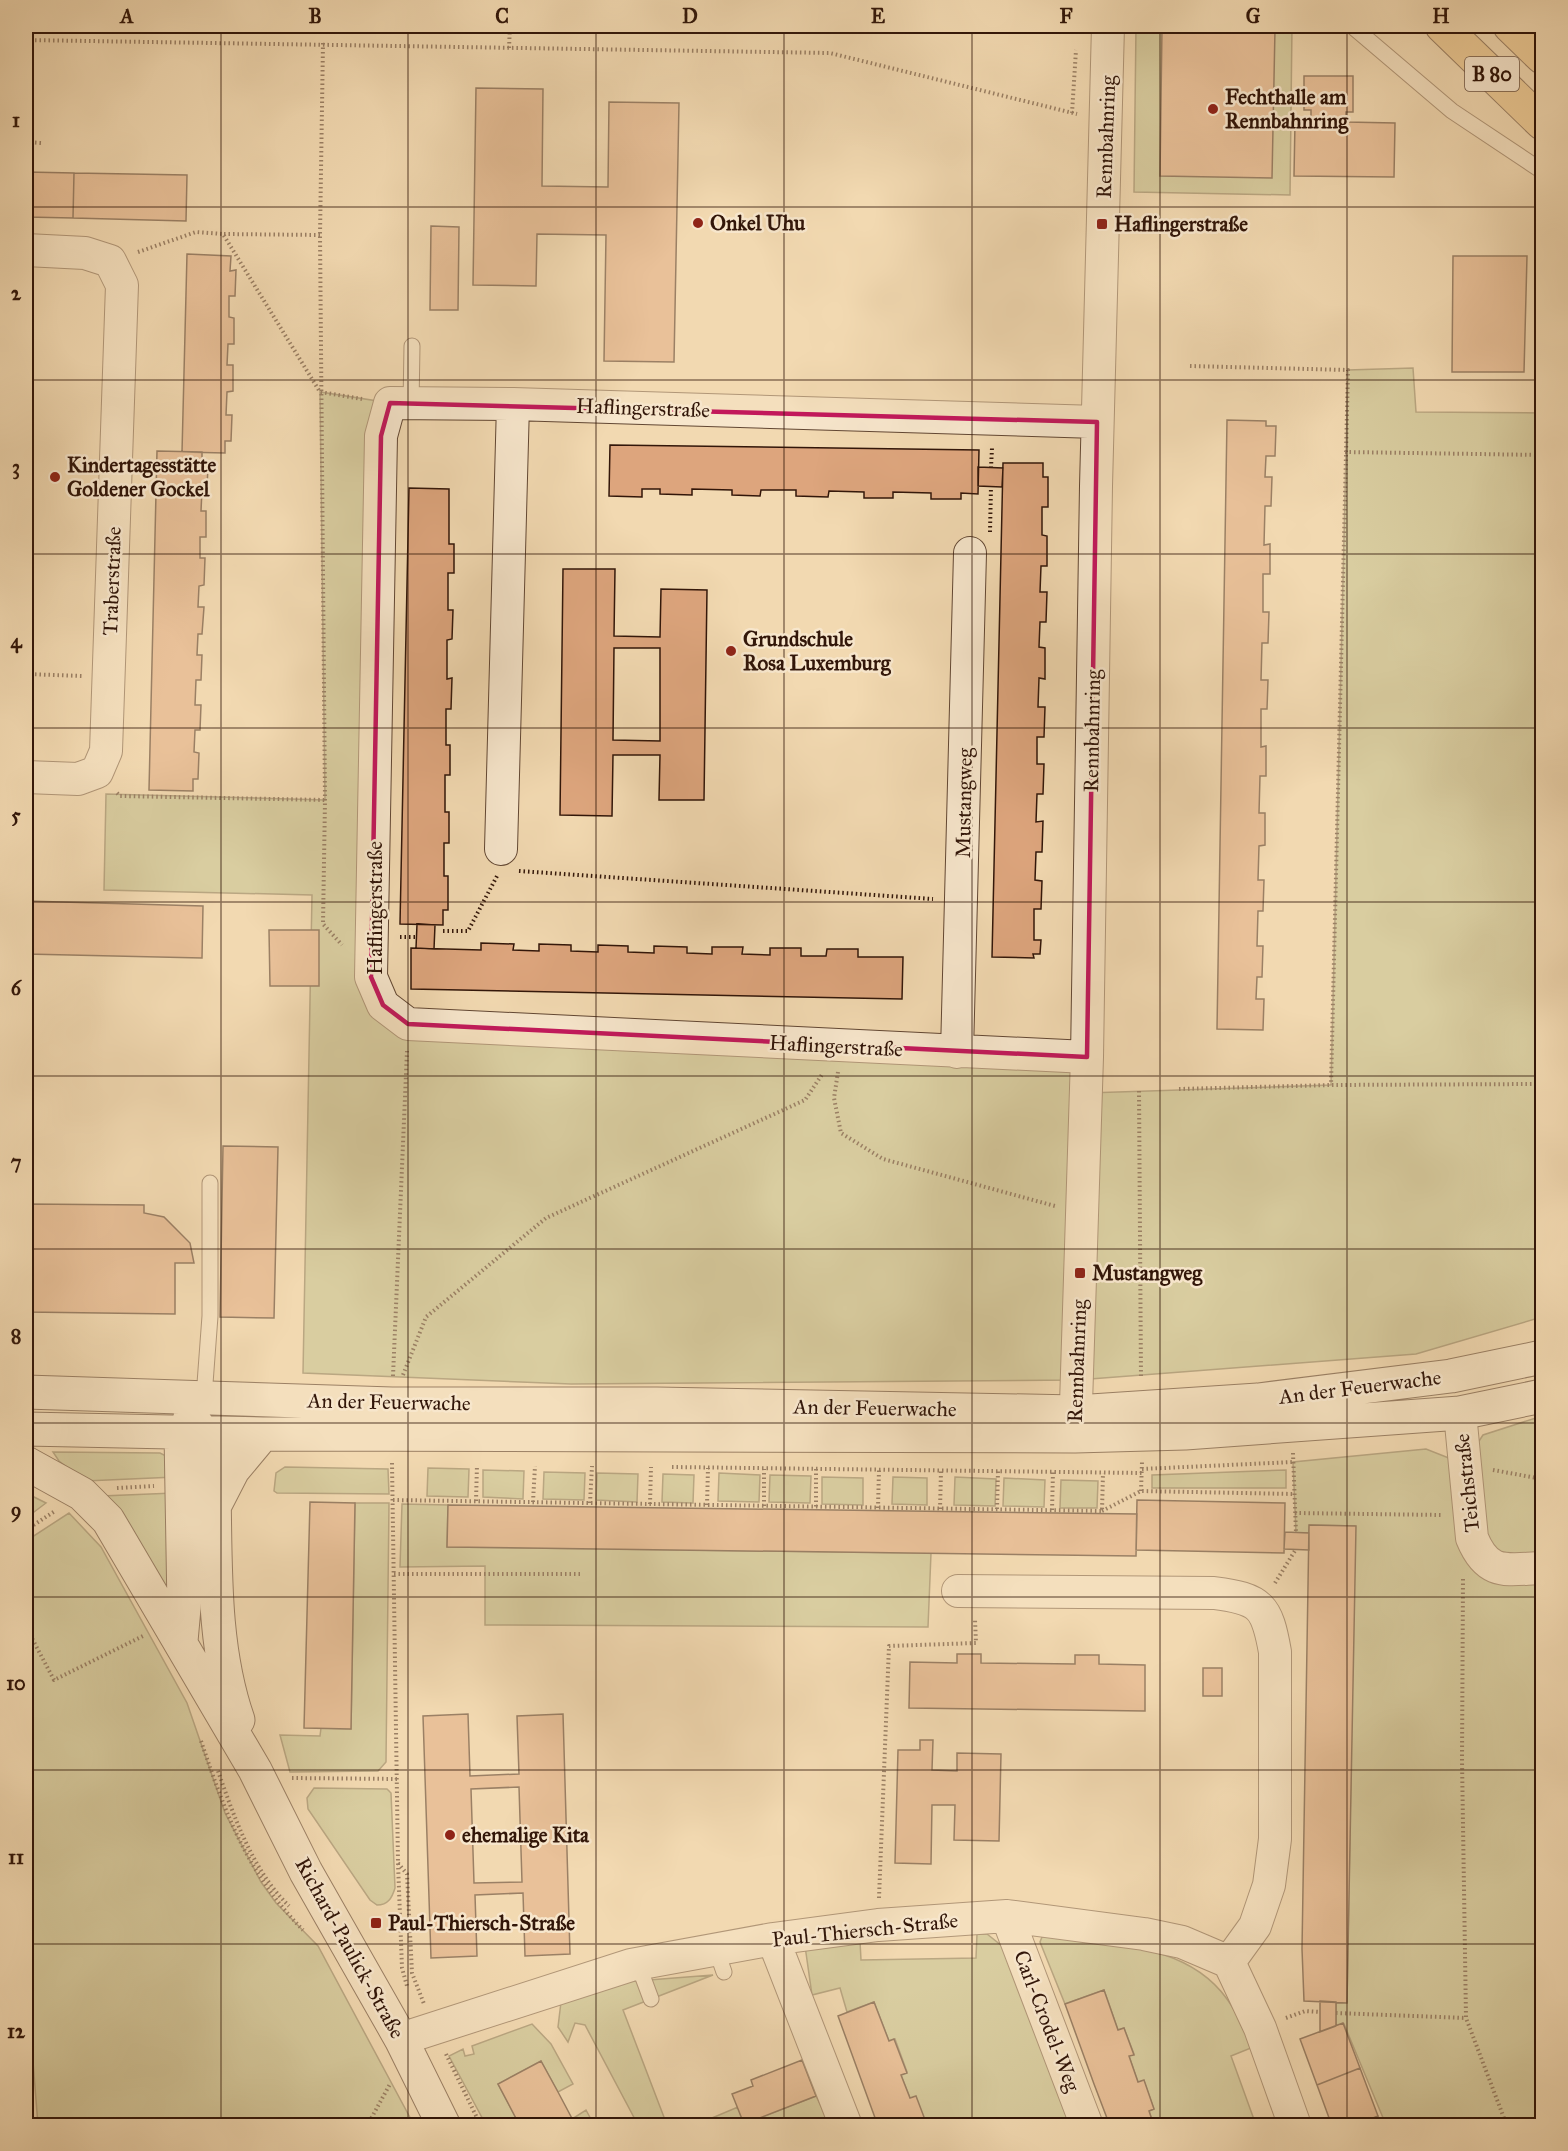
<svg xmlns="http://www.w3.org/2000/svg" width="1568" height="2151" font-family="'IM FELL Great Primer',serif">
<rect width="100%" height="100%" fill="#f2d9b1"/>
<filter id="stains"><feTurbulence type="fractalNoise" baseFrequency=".00333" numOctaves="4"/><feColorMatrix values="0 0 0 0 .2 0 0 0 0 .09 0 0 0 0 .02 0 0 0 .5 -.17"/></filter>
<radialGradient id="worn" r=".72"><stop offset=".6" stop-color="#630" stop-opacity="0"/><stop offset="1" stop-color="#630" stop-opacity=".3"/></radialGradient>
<!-- green -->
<path fill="#babf8c" stroke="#766a4a" stroke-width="1.5" d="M1136,26H1292L1290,195L1134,192Z
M1413,368L1416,412L1542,413V1317L1416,1354L1077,1380L571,1384L303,1373L312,895L104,890L106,794L325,800L320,392L390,403L371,977L408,1023L1087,1057V1093L1331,1085L1348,370Z
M1542,1416V2125H1386L1344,2024L1336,2026V2002H1347L1355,1526L1310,1525L1309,1533H1296L1293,1462L1426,1449L1464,1464L1483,1435Z
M53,1452L160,1453L166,1456L175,1477L85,1481L59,1461Z
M285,1467L388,1469L389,1494L277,1493L274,1491L276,1473Z
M428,1468L469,1469L468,1497L427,1496Z
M483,1470L524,1471L523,1499L483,1497Z
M1286,1470V1488H1152V1475Z
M544,1472L585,1473L584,1500L543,1499Z
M597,1473L638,1474L637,1502L596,1500Z
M719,1473L760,1475L759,1502L718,1501Z
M663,1474L694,1475L693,1503L662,1502Z
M770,1475L811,1476L810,1503L769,1502Z
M822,1477L863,1478V1505L822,1504Z
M893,1477L927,1478V1505L892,1504Z
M955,1477L996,1479L995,1506L954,1505Z
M1004,1478L1045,1480L1044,1507L1003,1506Z
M1061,1480L1098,1481L1097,1508H1060Z
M26,1493L46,1503L26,1518Z
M174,1493L176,1601L102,1496Z
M355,1503H389L386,1762L378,1771L290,1772L280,1735L320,1736L321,1728L351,1729Z
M402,1504L448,1505L447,1547L931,1553L928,1627L485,1625V1566L400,1567Z
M69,1513L101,1547L187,1703L225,1813L261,1882L276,1903L318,1946L414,2125H38L26,1973V1541Z
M314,1788L387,1789L391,1793L395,1888C392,1898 388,1905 377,1905L370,1900L308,1809L307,1798Z
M977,1934H987L1007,1950L1074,2125H925L910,2098L901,2075L907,2072L895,2039L889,2041L874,2002L847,2012L840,1988L812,1995L805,1946L860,1941L861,1960L976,1958Z
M1050,1936C1112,1945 1187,1943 1227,1999C1237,2013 1246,2030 1256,2046L1231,2056L1256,2125H1154L1149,2111L1154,2109L1144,2081L1138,2082L1129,2056L1134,2054L1124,2028L1118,2030L1104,1990L1065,2004L1040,1942L1042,1937Z
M713,1975L623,2010L667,2125H638L585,2025L575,2023L568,2042L558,2027L561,2002L610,1983Z
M532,2024L551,2044L573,2084L558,2092L541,2061L498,2084L520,2125H486L449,2056L463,2049L465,2056L474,2054L472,2046Z
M816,2096L830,2125L693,2126L738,2107L745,2124Z
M586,2110L594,2125H576L572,2119Z"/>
<!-- building -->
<path fill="#dda57d" stroke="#321609" stroke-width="1.5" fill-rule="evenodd" d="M572,26H668V28Z
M1162,27L1275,29L1272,178L1160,176Z
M1304,76H1353V112H1346V122L1395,123L1394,177L1294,176L1295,122H1311V110H1304Z
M476,88L543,89L542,186L608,187L609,102L679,103L674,362L604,361L606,235L537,234L536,286L473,285Z
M26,172L74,173L73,218L26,217Z
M74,173L187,175L186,221L73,218Z
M431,226L459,227L458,310H430Z
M187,254L231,256L230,271L236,270L235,296H229V317L234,318V344H228L227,365H233V391L227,392L226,415H232L231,441H225V453L182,452Z
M1453,256H1527L1524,372H1452Z
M1227,420L1266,421V426H1276L1275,456H1266L1265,477H1272L1271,506H1265L1264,545L1270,544V574H1263V612H1269L1268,643H1262L1261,680H1268L1267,709H1261V747L1266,746V776H1260L1259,813H1265V845L1259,846L1258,880H1264L1263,911H1258L1257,946H1263L1262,977H1257L1256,999H1264L1263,1030L1217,1029Z
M610,445L979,450L978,494L961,493V499H931V493L893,492V498H864V492L829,491L828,497L796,496V490H761L760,496L732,495V490L692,489V495L660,494V489H642V497L609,496Z
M157,451L202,452V464H208L207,490L202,489L201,511H206V537H200V558H205L204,585L199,586L198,607H204L202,634H198L197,655H202L201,680H196L195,705H201L200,730H195L194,752L199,753L198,779H193V791L149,790Z
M1003,463H1043V477H1048V507H1042V535L1047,536V566H1041L1040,592H1047L1046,622H1040L1039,647L1045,648V679L1039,678L1038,707H1045L1044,737H1037V764H1044L1043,794H1037L1036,822L1043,821L1042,852H1036L1035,880L1042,881L1041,909H1034V940H1041L1040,954H1033L1034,958L992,957Z
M978,467L1003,468L1002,487L978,486Z
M409,488L449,489V544H454V573H448V610H453L452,639L447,640V679L452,678L451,709H446V745H450V775H445V812H449V843H444V876H448V910H443V925L400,924Z
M563,569H615L614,636L660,637L661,589L707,590L704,800H659L660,755H613L612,816L560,815ZM614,648H660V741L613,740Z
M26,691H29L27,737H26Z
M26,901L203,906L202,958L26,954Z
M417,924L435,925L434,949L416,948Z
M269,930H319V986H270Z
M481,943L514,944L513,950L539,951V944L571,945V951L598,952V945L628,946V952L654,953V946L687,947V953L712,954V947H743L742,954L770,955V948H801V956H826L827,949H858V957H903L902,999L411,989V948L481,950Z
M223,1146L278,1147L274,1318L220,1317Z
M26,1204L144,1205V1213L164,1217L190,1243L194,1263H175V1314L26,1312Z
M1137,1500L1285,1503L1284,1553L1136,1550Z
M310,1502L355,1503L351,1729L304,1728Z
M448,1505L1137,1514L1136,1556L447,1547Z
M1309,1525L1356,1526L1347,2003L1304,2001L1302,1949Z
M1285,1532L1309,1533V1550L1284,1549Z
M957,1654H981V1663L1075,1664V1655H1099V1664L1145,1665V1711L909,1708L910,1662L957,1663Z
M1203,1668H1222V1696H1203Z
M468,1714L470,1776L519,1774L517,1716L563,1714L570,1954L525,1956L523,1893L475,1895L477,1956L431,1958L423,1716ZM519,1787L522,1882L474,1883L471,1789Z
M920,1740H933L932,1770L957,1771V1753L1001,1754L999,1841L954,1840L955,1805H932L931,1864L895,1863L898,1750H920Z
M1104,1990L1118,2030L1124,2028L1134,2055L1129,2056L1138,2082L1144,2080L1154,2109L1149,2111L1154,2126H1110L1094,2084L1065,2004Z
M1320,2001L1336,2002V2026L1320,2032Z
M874,2002L889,2041L894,2039L907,2073L901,2075L910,2098L916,2096L927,2125L878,2126L838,2016Z
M1343,2023L1360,2068L1317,2085L1300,2039Z
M802,2060L816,2096L744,2124L732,2094L753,2086L751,2080Z
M541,2061L558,2092L576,2126H520L498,2084Z
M1360,2068L1378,2116L1353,2126H1332L1317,2085Z
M1378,2116L1381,2126H1353Z"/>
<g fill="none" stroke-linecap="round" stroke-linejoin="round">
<defs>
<path id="lane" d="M1352,26L1452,111L1542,171
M411,404L412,346
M204,1397L210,1316V1183
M716,1949L724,1972
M638,1964L651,1999"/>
<path id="street" d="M26,250L85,253L110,261L122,285L106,751L97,772L78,779L26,777
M501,849L513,404
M957,1052L970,553
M1087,1057L408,1024L383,1005L371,977L381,436L390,403L513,404L1097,422
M1460,1413L1472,1538C1488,1577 1507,1569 1542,1568
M1075,1436L1087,1057L1096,486L1108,26
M958,1591L1214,1593C1261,1599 1267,1606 1275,1652V1839L1269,1885L1255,1926L1229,1962
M1007,1916L1087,2126
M773,1939L846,2126
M401,2039L631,1965L773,1939L878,1925L1007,1916L1144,1934L1182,1942L1229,1962L1260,2028L1295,2126"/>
<path id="secondary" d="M26,1392L392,1404H657L1076,1412L1258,1400L1451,1376L1542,1357
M190,1417L204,1433L213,1456C217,1543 209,1637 238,1720
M26,1429L263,1434L1075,1436L1185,1433L1460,1413L1542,1396
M181,1433L184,1608L181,1641
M26,1463L82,1494L108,1520L255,1770L306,1872L401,2039L444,2126
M216,1503L233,1470L263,1434"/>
<path id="highway" d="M1442,26L1542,123
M1510,26L1542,57"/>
</defs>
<!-- lane casing -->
<use href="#lane" stroke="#624733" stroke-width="17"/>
<!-- street casing -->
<use href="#street" stroke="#624733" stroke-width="34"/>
<!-- secondary casing -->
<use href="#secondary" stroke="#321609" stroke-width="35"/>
<!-- highway casing -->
<use href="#highway" stroke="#321609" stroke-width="35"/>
<!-- path -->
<path stroke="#321609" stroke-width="4" stroke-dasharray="1.5 3" stroke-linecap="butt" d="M26,40L830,53L1077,114
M323,43L320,235L325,800L323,924L342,945
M509,48L510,26
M1072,113L1076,50
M26,142L41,143
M224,234L320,235
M138,252L196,232L223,234L320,392L362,399
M1190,366L1348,370L1331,1085
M1345,452L1542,455
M991,468L992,448
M990,532L991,486
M26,674L82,676
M117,793L120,796L325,800
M519,871L933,899
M443,931H468L497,876
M400,937H417
M838,1072L834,1098L841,1133L883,1159L1055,1206
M1179,1089L1331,1085L1536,1084
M1139,1091L1141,1379
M403,1375L426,1317L546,1218L805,1100L823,1073
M393,1376L407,1051
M1293,1453L1296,1533
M392,1463L398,1863L402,1968L407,1986
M672,1467L1142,1473
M816,1469V1507
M1142,1469L1293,1462
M1493,1470L1542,1479
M117,1488L154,1486
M1141,1491L1142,1462
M393,1500L1102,1511L1103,1473
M476,1501L477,1465
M533,1502L535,1466
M590,1503L592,1466
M650,1504L651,1467
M707,1505L708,1468
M764,1506V1469
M878,1508L879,1470
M940,1509L941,1471
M997,1509L998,1471
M1052,1510L1053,1472
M1102,1511L1141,1491L1293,1494
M1295,1513L1441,1515
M26,1530L55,1511
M394,1574H580
M1463,1579L1462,1760L1466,2018L1507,2126
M1275,1583L1296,1549
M26,1627L54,1680L143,1636
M201,1741C226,1815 247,1873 303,1930
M218,1771C234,1817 253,1871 289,1906
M292,1778L397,1779
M398,1863L407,1874L412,1973L424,2004
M879,1898L889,1646L976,1643L975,1620
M1336,2013L1466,2018
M1286,2018L1305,2011L1320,2012
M446,2054L481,2126
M367,2126L390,2084"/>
<!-- lane -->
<use href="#lane" stroke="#f7e6cc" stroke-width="15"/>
<!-- street -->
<use href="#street" stroke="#f7e6cc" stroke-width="32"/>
<!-- secondary -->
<use href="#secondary" stroke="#f7e6cc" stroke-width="33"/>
<!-- highway -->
<use href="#highway" stroke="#e9bc78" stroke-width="33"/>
</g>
<!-- marked area -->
<path d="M0 0H1568V2151H0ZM390,403L1097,422L1087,1057L408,1024L383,1005L371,977L381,436Z" fill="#f2d9b1" fill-opacity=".55" fill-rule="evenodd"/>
<path fill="none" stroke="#c2185b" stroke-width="4.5" stroke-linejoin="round" d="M390,403L1097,422L1087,1057L408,1024L383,1005L371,977L381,436Z"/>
<!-- grid -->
<path fill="none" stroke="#321609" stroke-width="1.5" stroke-opacity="0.55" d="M221,26V2126M408,26V2126M596,26V2126M784,26V2126M972,26V2126M1160,26V2126M1347,26V2126M26,207H1542M26,380H1542M26,554H1542M26,728H1542M26,902H1542M26,1076H1542M26,1249H1542M26,1423H1542M26,1597H1542M26,1770H1542M26,1944H1542"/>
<!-- markers -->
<g fill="#8f2418" stroke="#f7e6cc" stroke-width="2">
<circle cx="1213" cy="109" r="6"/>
<circle cx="698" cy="223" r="6"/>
<rect x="1096" y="218" width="12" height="12" rx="3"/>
<circle cx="55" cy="477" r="6"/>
<circle cx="731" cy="651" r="6"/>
<rect x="1074" y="1267" width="12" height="12" rx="3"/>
<circle cx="450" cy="1835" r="6"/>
<rect x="370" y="1917" width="12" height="12" rx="3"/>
</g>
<g text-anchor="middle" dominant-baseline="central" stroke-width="5" stroke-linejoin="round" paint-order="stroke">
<!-- shield labels -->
<rect fill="#f7e6cc" stroke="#6d5444" stroke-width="1.5" x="1465" y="57" width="54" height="34" rx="4.5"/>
<g font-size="20" font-weight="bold" fill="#321609">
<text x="1492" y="74">B 80</text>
</g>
<!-- poi labels -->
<g font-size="21" font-weight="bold" fill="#321609" stroke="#f7e6cc" text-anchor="start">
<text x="1225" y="97">Fechthalle am<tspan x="1225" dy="24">Rennbahnring</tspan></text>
<text x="710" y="223">Onkel Uhu</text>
<text x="1114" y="224">Haflingerstraße</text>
<text x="67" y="465">Kindertagesstätte<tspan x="67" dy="24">Goldener Gockel</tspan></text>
<text x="743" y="639">Grundschule<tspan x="743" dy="24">Rosa Luxemburg</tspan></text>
<text x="1092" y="1273">Mustangweg</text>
<text x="462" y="1835">ehemalige Kita</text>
<text x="388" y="1923">Paul-Thiersch-Straße</text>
</g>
<!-- street labels -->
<g font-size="21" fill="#321609" stroke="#f7e6cc">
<text transform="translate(1106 137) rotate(-88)">Rennbahnring</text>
<text transform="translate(643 408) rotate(2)">Haflingerstraße</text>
<text transform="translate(112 581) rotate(-88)">Traberstraße</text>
<text transform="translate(1092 731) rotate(-89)">Rennbahnring</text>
<text transform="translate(964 803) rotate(-89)">Mustangweg</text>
<text transform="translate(375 908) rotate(-90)">Haflingerstraße</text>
<text transform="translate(836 1046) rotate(3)">Haflingerstraße</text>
<text transform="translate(1077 1361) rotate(-88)">Rennbahnring</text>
<text transform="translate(1360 1387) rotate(-7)">An der Feuerwache</text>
<text transform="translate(389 1402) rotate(1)">An der Feuerwache</text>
<text transform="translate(875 1408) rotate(1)">An der Feuerwache</text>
<text transform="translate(1467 1483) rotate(-96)">Teichstraße</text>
<text transform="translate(865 1930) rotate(-6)">Paul-Thiersch-Straße</text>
<text transform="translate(350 1948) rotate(61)">Richard-Paulick-Straße</text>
<text transform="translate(1047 2021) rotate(69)">Carl-Crodel-Weg</text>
</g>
</g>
<!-- margin -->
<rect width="1568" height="2151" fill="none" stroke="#f2d9b1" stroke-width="66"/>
<rect x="33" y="33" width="1502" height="2085" fill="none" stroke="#321609" stroke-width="2"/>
<g font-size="20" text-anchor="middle" font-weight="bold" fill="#321609">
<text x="127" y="23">A</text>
<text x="315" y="23">B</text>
<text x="502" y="23">C</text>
<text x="690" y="23">D</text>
<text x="878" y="23">E</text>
<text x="1066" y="23">F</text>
<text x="1253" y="23">G</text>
<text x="1441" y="23">H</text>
<text x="16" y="127">1</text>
<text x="16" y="300">2</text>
<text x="16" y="474">3</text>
<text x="16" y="648">4</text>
<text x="16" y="822">5</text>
<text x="16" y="995">6</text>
<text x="16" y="1169">7</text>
<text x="16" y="1343">8</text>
<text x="16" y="1517">9</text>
<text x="16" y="1690">10</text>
<text x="16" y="1864">11</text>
<text x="16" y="2038">12</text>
</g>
<rect width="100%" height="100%" filter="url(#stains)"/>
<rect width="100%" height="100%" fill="url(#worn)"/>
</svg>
